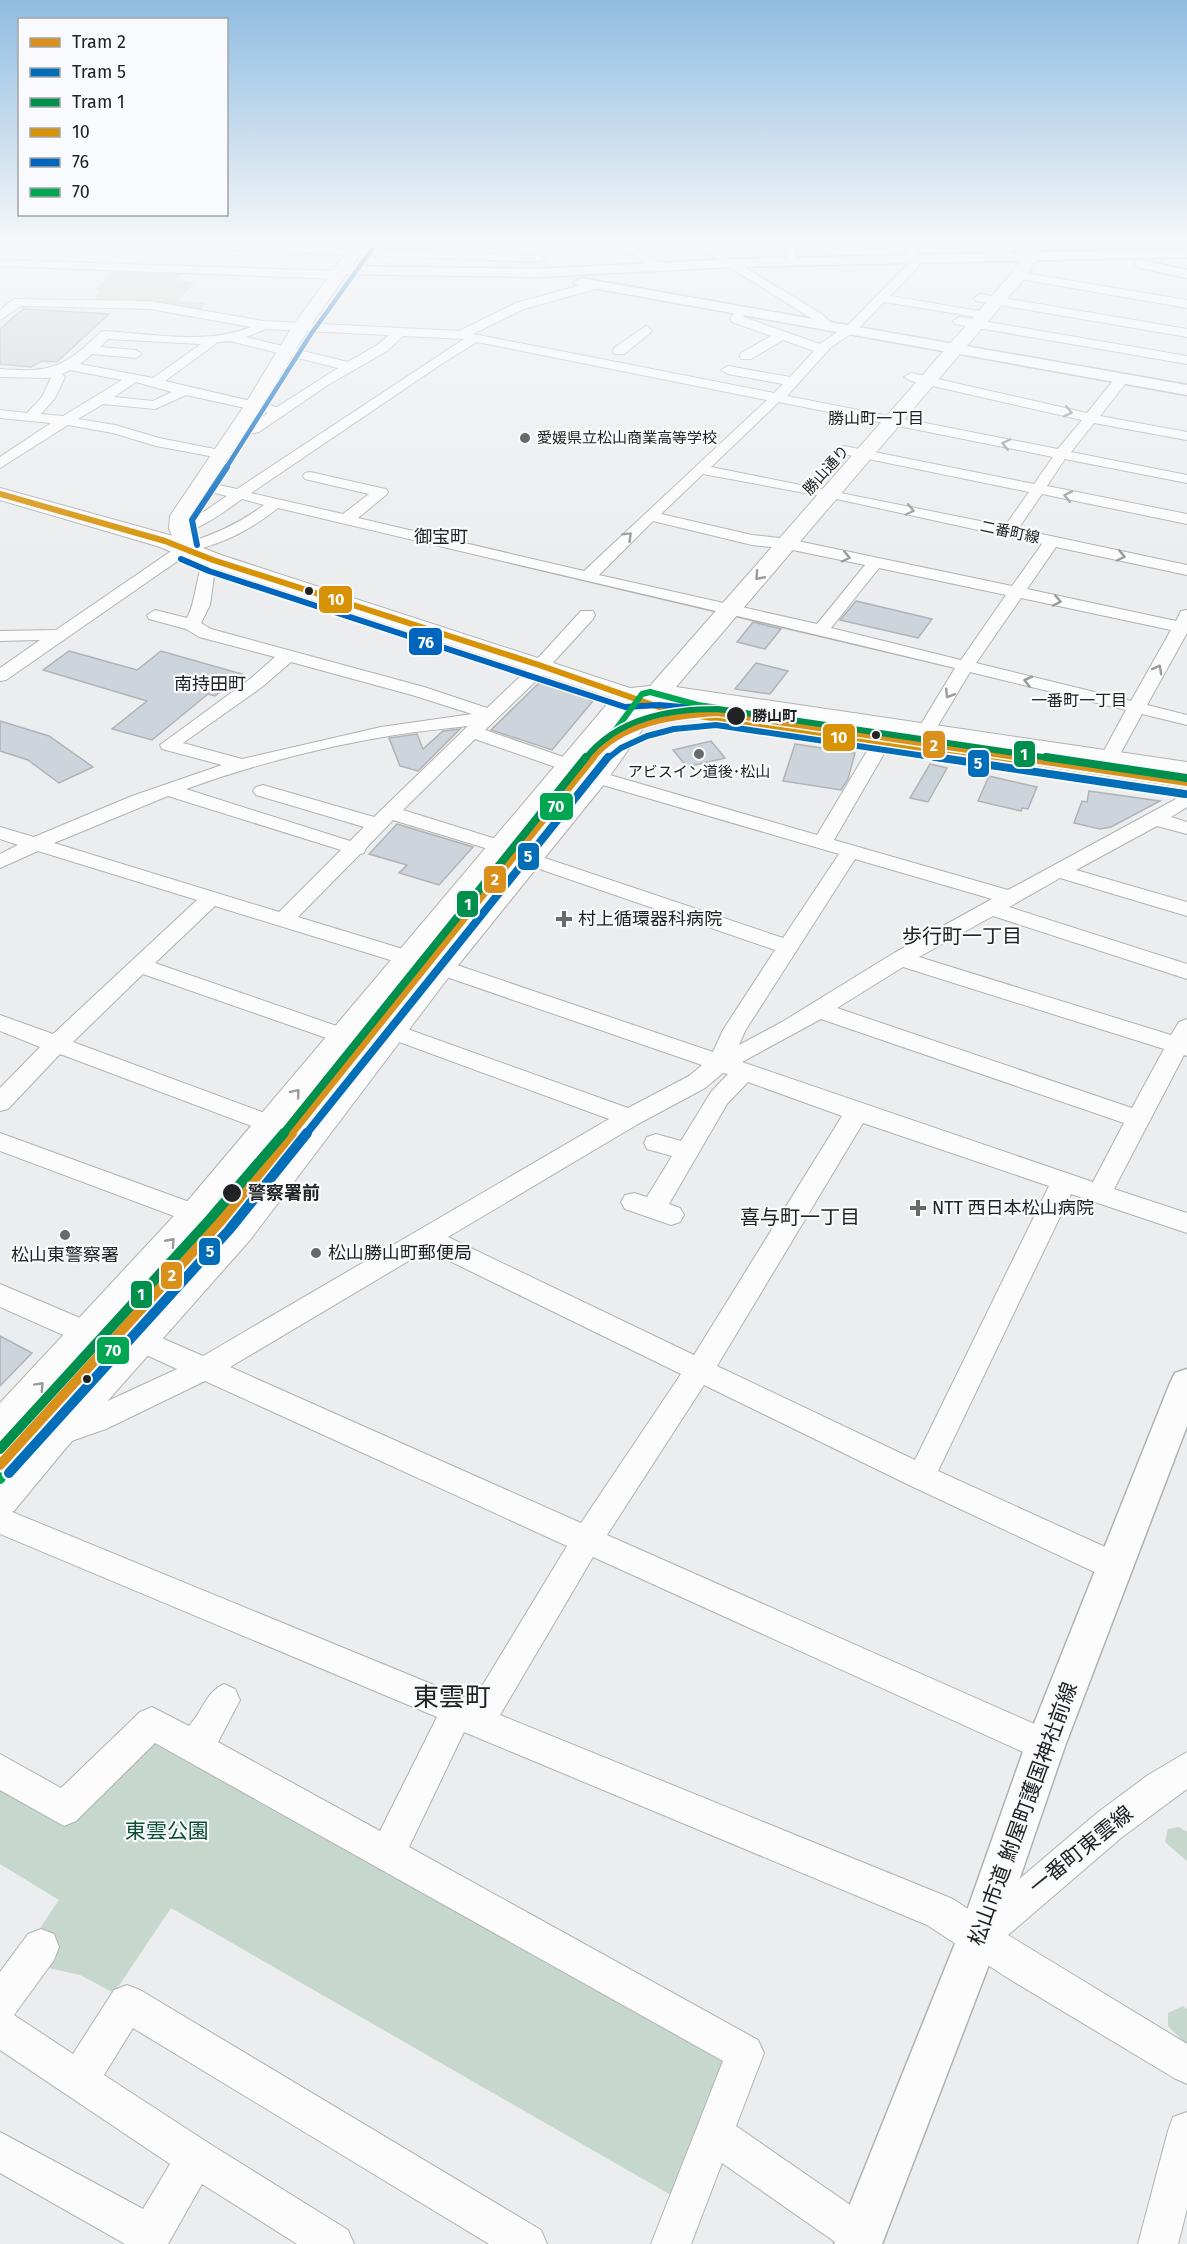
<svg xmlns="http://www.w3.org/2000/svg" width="1187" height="2244" font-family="'Fira Sans','Noto Sans JP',sans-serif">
<rect width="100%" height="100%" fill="#ebedef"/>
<!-- green -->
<path fill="#c6d7ce" d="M113,272L182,273L176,280L195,282L178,301L206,303L199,311L145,301H92L101,291L96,289Z
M154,1735L729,2059L676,2198L171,1908L114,1993L80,1975L39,1966L38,1931L59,1900L0,1864V1786L64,1824Z
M1179,1827L1187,1832V1861L1165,1842L1168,1829Z
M1183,2006L1187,2009V2045L1168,2026V2013Z"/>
<!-- building -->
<path fill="#ced4db" stroke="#b1b2b4" stroke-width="1.5" d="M23,309L109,314L57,362L42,361L31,367L0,364V329Z
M856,601L932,619L918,638L840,620Z
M753,622L781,629L765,649L737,642Z
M69,651L137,670L161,651L242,674L215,696L208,694L152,740L112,729L147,701L43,670Z
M756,663L788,671L770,694L735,689Z
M539,683L592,696L589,700L593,701L552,750L491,730Z
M0,721L49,736L93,767L59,783L28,760L0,751Z
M460,729L418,771L400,766L389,738L417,734L423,749L443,731Z
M711,741L725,758L687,767L673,750Z
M795,744L855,753L848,779L841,790L783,781Z
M930,764L947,768L928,802L910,798Z
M989,776L1037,787L1028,809L1022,808L1021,811L978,801Z
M1089,791L1160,801L1111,827L1100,829L1074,823L1082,801L1087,802Z
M397,824L473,847L439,885L399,873L407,865L369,854Z
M0,1336L32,1353L0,1386Z"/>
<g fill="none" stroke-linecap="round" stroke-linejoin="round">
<defs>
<path id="minor" d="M96,242L90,246L84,243L85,242Z
M123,242H134L127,248L121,245Z
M181,242L539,256L545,259L539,262L184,248L178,245Z
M610,242H624L668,267L662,270L658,269Z
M689,242H703L822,314L834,326L832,329H824L814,320Z
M781,242H793L797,256L795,258H787Z
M901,242H912L922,260L916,269L890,296L979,311L983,312V318L884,302L857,330L831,347L787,396L1058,449L1082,420L911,381L904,377L911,373L1087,413L1117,376L1122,375L1129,379L1100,416L1187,432V440L1094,423L1071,452L1187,475V483L1065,459L1047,486L1187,514V524L1042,494L1018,529L1187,565V575L1056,547L1027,589L1176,621L1181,611L1187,610V633L1147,705L1187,715V725L1142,714L1118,758L1113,782H1099L1096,778L1100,758L1126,710L970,672L924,749L922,753H908L906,749L955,668C730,613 504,562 278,508C250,530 227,542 192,551L6,680L0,681V668L40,640L0,641V631L56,630L180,545C212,536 238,524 264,505L242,499C226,510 194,536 175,531L172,528L175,525L196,517L227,496L195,488L193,485L195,482L200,481L237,489L464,339L403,336L387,351L328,385L259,432L236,436L229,432L231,429L250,426L268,413L186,395L155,409L103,404L78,419L115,425L159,438L225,451L227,454L225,457L220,458L156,446L113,433L68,425L0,468V457L51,423L0,418V410L27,413L42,397L51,378L0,377V369C52,373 63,368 101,332L105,331C152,334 206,345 251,327L150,309L21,306L0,320V310L14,299L150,301L263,321L459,331L516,303L595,281L599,282V288L524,309L473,334L774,393L783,384L728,374L721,370L728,366L790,377L814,351L783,340L751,359H741L740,356L741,353L771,336L732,322L730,319L737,308H745L747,311L743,317L820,344L849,324L907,265L910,260ZM266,329L389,335L377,345L348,362L246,337ZM108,339L201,344L153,378L80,364L92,354L136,358L142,354L136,350L100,347ZM230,341L338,368L277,407L165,381L218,342ZM477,342L767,400L584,571L358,518L386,495L388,492L386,489L381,488L310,472L305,473L303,476L305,479L369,494L343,514L251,493L443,363ZM70,370L122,380L63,416L41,414L55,398L65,377L62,374ZM136,382L172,392L153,401L114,397ZM779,402L1053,457L1034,484L844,446L837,450L844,454L1029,492L1005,526L711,467ZM703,474L832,498L1042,544L1012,586L788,539L752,535L661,514ZM653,521L752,545L788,549L865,565L817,624L599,575ZM879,568L1006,595L961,660L831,628ZM1021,598L1171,630L1131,701L976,663Z
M993,242H1005L1014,250L1008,253Z
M1049,242H1061L1065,247L1059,250Z
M0,260L340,271L346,275L340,279L0,266Z
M1018,272L1187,300V308L1014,278L1012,276Z
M980,294L1187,329V337L976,301L974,298Z
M959,317L1187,356V364L955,324L953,321Z
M646,326L652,330L650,333L624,354H614L613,351L614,348Z
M213,555L221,560L215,569L210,605L201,623L211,629L424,687L487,708L528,669L581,611H593L595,615L593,619L540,677L485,730L575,761L577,765L575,769H561L475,739L403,810L509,843L512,847L509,851H495L393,820L366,848L364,853L360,854L298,917L416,953L419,958L416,963L408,965L400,963L215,906L155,963L351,1031L354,1036L351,1041L343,1044L335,1041L143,974L73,1042L278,1118L282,1124L278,1130L270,1133L262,1130L60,1054L8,1109L0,1111V1088L40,1047L0,1031V1015L53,1034L197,900L38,851L0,868V854L18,845L0,839V827L34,837L132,796L222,765L162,749L160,745L250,679L275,657L199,637L186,629L149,619L147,615L155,610L187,618C198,597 194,576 207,557ZM291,662L412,695L472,714L381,727L242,759L183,743L262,687ZM468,726L374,817L263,785L256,787L253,791L256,795L364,827L350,841L186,789C253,765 325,746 395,735C419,731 444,729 468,726ZM168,796L341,850L279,912L54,843Z
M891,721L897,722L900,726L834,840L1008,890L1187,793V807L1171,817L1187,822V834L1157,826L1076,870L1187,902V916L1060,878L1009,907L1187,964V979L993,916L919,957L1171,1035L1179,1022L1187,1019V1056L1184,1055L1114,1189L1187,1213V1233L1071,1194L938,1471L1125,1556L1129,1566L1125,1576L1114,1580L1103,1576L911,1486L704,1385L607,1535L1057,1734L1062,1746L1057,1758L1045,1762L593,1557L500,1715L953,1899L977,1915L1097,1813L1148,1775L1187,1752V1789L1121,1838L1008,1935L1187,2044V2084L1174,2078L1006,1977L927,1925L464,1732L409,1847L758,2040L764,2053L736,2126L875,2222L881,2236L878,2244H838L722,2163L691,2244H651L723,2061L155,1743L76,1821L64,1826L0,1790V1754L61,1788L140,1712L152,1707L189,1726C202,1712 206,1692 224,1684L235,1689L240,1700L218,1742L380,1831L437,1717L0,1534V1507L473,1701L567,1546L205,1381L106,1429L57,1446L47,1443L43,1434L47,1425L86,1411L177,1369L131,1348L127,1340L131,1332L141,1329L203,1356L609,1119L383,1036L380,1031L383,1026L391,1023L399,1026L628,1108L689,1076L702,1065L432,972L429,967L432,962L440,960L448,962L713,1052L723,1030L775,950L522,863L519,859L522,855H536L783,938L839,854L589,781L587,777L589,773H603L817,835L882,726L885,722ZM855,859L992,899L894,953L782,1022L739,1045L745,1031ZM903,967L1164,1049L1132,1108L837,1008ZM821,1019L1124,1123L1093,1182L742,1062ZM723,1073L728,1074L711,1092L681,1141L656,1134L647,1137L644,1143L647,1149L672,1156L647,1197L634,1193L625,1195L621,1202L625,1209L671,1225L680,1222L684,1215L680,1208L669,1204L727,1104L748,1082L842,1116L694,1355L448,1237L638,1124L705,1088ZM863,1123L1049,1186L915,1460L717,1366ZM427,1250L681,1374L581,1523L230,1367Z
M0,1133L247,1223L251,1230L247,1237L238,1240L0,1151Z
M0,1284L99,1326L103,1334L99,1342L89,1345L79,1342L0,1307Z
M41,1929L54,1934L59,1947L54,1960L14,2015L73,2054L114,1990L127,1985L140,1990L541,2230L547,2244H489L133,2028L104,2075L210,2144L348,2230L354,2244H297L202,2184L168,2244H125L0,2173V2132L143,2209L170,2164L0,2050V1972L28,1934Z
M1187,2112V2209L1178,2244H1138L1168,2131L1173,2117Z"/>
<path id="tertiary" d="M1187,249V257L732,267L538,277L343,274L336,270L343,266L538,269L732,259Z
M1142,260L1187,270V278L1137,267L1135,264L1137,261Z
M581,278L1187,385V395L576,285L574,282Z
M1187,1369V1426L1065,1746L1000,1936L882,2244H834L958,1936L1025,1746L1170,1383L1175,1373Z"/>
<path id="secondary" d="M354,242H369L309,328L262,406L190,516L191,528L197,548L194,553L186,554L178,553L169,528L170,516L244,406L292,327Z"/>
<path id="primary" d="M628,688L637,690L640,695L637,700L209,1222L14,1441L0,1446V1403L185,1204L619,690Z
M648,697L657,699L660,704L605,783L451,974L250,1240L66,1448L14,1511L0,1516V1469L226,1220L429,960L587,771L639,699Z"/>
<path id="trunk" d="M1020,242H1036L1041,253L1024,279L676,687L1187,762V778L695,703L664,701C656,710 651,712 639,709L636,704L637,702L619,700L205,565L157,546L0,500V488L173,536L221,555L630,688L650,686L1012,273L1025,253Z"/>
</defs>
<!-- minor casing -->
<use href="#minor" stroke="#b0b2b2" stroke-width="2"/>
<!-- tertiary casing -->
<use href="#tertiary" stroke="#b0b2b2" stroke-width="3"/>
<!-- secondary casing -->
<use href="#secondary" stroke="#b0b2b2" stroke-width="2"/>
<!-- primary casing -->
<use href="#primary" stroke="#b0b2b2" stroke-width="2"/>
<!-- trunk casing -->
<use href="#trunk" stroke="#b0b2b2" stroke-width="2"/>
<!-- minor -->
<use href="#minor" fill="#fcfcfd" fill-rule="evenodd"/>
<!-- tertiary -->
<use href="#tertiary" fill="#fcfcfd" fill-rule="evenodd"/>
<!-- secondary -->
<use href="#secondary" fill="#fcfcfd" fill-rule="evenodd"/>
<!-- primary -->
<use href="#primary" fill="#fcfcfd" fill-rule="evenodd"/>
<!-- trunk -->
<use href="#trunk" fill="#fcfcfd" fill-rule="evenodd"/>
<defs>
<path id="bus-1-far1" d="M0,494L165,541L213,560L539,665L673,712L981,759"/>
<path id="bus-1" d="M971,757L1187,790"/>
<path id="bus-2-far2" d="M226,468L311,334L372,249"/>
<path id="bus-2-far1" d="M197,545L192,520L227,467
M181,559L209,571L625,707L659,705L694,708L1031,759"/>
<path id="bus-2" d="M1021,757L1185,782"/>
<path id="bus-3-far2" d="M594,759L642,694L650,692L698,705L1058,759"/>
<path id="bus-3-far1" d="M1048,757L1187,778
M296,1134L430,960L595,757"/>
<path id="bus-3" d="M0,1479L43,1428L229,1222L298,1133"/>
</defs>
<!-- bus-1-far1 casing -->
<use href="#bus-1-far1" stroke="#f8fafd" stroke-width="9"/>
<!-- bus-1 casing -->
<use href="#bus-1" stroke="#f8fafd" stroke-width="12"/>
<!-- bus-2-far2 casing -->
<use href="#bus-2-far2" stroke="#f8fafd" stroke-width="7"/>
<!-- bus-2-far1 casing -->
<use href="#bus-2-far1" stroke="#f8fafd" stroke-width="9"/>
<!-- bus-2 casing -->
<use href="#bus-2" stroke="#f8fafd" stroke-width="12"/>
<!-- bus-3-far2 casing -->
<use href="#bus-3-far2" stroke="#f8fafd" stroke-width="9"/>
<!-- bus-3-far1 casing -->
<use href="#bus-3-far1" stroke="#f8fafd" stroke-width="12"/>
<!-- bus-3 casing -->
<use href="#bus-3" stroke="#f8fafd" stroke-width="15"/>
<!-- bus-1-far1 -->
<use href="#bus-1-far1" stroke="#d79205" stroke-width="6"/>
<!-- bus-1 -->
<use href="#bus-1" stroke="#d79205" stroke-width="8"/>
<!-- bus-2-far2 -->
<use href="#bus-2-far2" stroke="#0065bd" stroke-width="4.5"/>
<!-- bus-2-far1 -->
<use href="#bus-2-far1" stroke="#0065bd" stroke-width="6"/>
<!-- bus-2 -->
<use href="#bus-2" stroke="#0065bd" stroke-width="8"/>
<!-- bus-3-far2 -->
<use href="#bus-3-far2" stroke="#00a651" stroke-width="6"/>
<!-- bus-3-far1 -->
<use href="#bus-3-far1" stroke="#00a651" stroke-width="8"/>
<!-- bus-3 -->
<use href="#bus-3" stroke="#00a651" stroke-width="10"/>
<defs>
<path id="tram-1-far2" d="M592,759C621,722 673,716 717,713L1028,759"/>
<path id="tram-1-far1" d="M1018,757L1187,782
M291,1134L593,757"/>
<path id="tram-1" d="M0,1465L220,1222L292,1133"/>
<path id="tram-2-far2" d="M607,759L621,748L647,736L674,729L716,725L945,759"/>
<path id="tram-2-far1" d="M935,757L1185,794
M306,1134L608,757"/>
<path id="tram-2" d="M9,1473L229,1230L307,1133"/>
<path id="tram-3-far2" d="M585,759C617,718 669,709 718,709L1056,759"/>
<path id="tram-3-far1" d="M1046,757L1187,778
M283,1134L586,757"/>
<path id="tram-3" d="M0,1449L210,1219L284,1133"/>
</defs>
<!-- tram-1-far2 casing -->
<use href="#tram-1-far2" stroke="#f8fafd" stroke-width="9"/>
<!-- tram-1-far1 casing -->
<use href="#tram-1-far1" stroke="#f8fafd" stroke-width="12"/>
<!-- tram-1 casing -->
<use href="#tram-1" stroke="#f8fafd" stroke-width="15"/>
<!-- tram-2-far2 casing -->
<use href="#tram-2-far2" stroke="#f8fafd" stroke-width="9"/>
<!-- tram-2-far1 casing -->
<use href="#tram-2-far1" stroke="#f8fafd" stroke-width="12"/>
<!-- tram-2 casing -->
<use href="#tram-2" stroke="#f8fafd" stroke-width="15"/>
<!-- tram-3-far2 casing -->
<use href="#tram-3-far2" stroke="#f8fafd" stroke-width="9"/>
<!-- tram-3-far1 casing -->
<use href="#tram-3-far1" stroke="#f8fafd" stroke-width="12"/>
<!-- tram-3 casing -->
<use href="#tram-3" stroke="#f8fafd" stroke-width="15"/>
<!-- tram-1-far2 -->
<use href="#tram-1-far2" stroke="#d9911c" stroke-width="6"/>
<!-- tram-1-far1 -->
<use href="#tram-1-far1" stroke="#d9911c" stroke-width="8"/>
<!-- tram-1 -->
<use href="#tram-1" stroke="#d9911c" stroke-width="10"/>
<!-- tram-2-far2 -->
<use href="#tram-2-far2" stroke="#036eb8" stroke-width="6"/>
<!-- tram-2-far1 -->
<use href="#tram-2-far1" stroke="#036eb8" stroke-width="8"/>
<!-- tram-2 -->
<use href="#tram-2" stroke="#036eb8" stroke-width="10"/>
<!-- tram-3-far2 -->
<use href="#tram-3-far2" stroke="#008f4d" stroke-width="6"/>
<!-- tram-3-far1 -->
<use href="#tram-3-far1" stroke="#008f4d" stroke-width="8"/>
<!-- tram-3 -->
<use href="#tram-3" stroke="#008f4d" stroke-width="10"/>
</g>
<!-- one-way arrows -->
<defs><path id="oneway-chevron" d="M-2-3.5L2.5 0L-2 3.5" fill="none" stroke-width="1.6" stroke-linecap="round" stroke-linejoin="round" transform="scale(1.5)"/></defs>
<g stroke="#999a9b">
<use href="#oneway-chevron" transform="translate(1068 412) rotate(13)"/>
<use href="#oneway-chevron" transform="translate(1006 444) rotate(-168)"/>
<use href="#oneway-chevron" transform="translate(1068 496) rotate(-169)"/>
<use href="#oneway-chevron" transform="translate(910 510) rotate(12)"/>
<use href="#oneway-chevron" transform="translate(628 536) rotate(-45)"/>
<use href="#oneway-chevron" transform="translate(1121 556) rotate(12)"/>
<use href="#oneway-chevron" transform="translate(846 557) rotate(12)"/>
<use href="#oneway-chevron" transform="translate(759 576) rotate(132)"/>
<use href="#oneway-chevron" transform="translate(1057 601) rotate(12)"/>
<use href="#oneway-chevron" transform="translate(1158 669) rotate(-61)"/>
<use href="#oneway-chevron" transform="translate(1028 681) rotate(-166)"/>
<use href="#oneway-chevron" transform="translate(949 694) rotate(122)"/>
<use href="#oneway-chevron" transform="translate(296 1093) rotate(-50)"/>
<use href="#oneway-chevron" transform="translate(171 1242) rotate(-48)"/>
<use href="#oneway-chevron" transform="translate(40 1386) rotate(-47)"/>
</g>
<!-- sky -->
<linearGradient id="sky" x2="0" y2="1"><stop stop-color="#8fbce1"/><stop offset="0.43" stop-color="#f6f7f8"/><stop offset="1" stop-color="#f6f7f8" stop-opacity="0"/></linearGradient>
<rect width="1187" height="557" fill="url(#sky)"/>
<!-- markers -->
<g fill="#68696a" stroke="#f8fafd" stroke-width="2">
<circle cx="525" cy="438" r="6"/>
<circle cx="699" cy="754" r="6"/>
<path d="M561 910h6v6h6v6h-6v6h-6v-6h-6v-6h6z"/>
<path d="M915 1199h6v6h6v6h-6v6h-6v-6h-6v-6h6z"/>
<circle cx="65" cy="1235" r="6"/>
<circle cx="316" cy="1253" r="6"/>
</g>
<g fill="#212223" stroke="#f8fafd" stroke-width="2">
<circle cx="309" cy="591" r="5"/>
<circle cx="736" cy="716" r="10"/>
<circle cx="876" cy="735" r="5"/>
<circle cx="232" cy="1193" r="10"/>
<circle cx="87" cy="1379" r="5"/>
</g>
<g text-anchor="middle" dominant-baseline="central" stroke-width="4.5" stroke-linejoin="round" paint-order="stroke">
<!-- far-poi labels -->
<g font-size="15" fill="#212223" stroke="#f8fafd" text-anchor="start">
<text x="537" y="438">愛媛県立松山商業高等学校</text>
<text x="699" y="772" text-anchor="middle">アビスイン道後･松山</text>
</g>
<!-- far-street labels -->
<g font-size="15" fill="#212223" stroke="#f8fafd">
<text transform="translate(826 470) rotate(-48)">勝山通り</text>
<text transform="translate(1010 532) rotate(12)">二番町線</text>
</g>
<!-- far-stop labels -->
<g font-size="15" font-weight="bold" fill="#212223" stroke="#f8fafd" text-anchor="start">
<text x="752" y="716">勝山町</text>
</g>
<!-- far-neighbourhood labels -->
<g font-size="16" fill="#212223" stroke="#f8fafd">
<text x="876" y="418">勝山町一丁目</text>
<text x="1079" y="700">一番町一丁目</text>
</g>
<!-- far-quarter labels -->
<g font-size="18" fill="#212223" stroke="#f8fafd">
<text x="441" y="537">御宝町</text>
<text x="210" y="684">南持田町</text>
</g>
<!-- poi labels -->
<g font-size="18" fill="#212223" stroke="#f8fafd" text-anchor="start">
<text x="578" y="919">村上循環器科病院</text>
<text x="932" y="1208">NTT 西日本松山病院</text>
<text x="328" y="1253">松山勝山町郵便局</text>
<text x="65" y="1255" text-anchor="middle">松山東警察署</text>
</g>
<!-- stop labels -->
<g font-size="18" font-weight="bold" fill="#212223" stroke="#f8fafd" text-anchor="start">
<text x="248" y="1193">警察署前</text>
</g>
<!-- neighbourhood labels -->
<g font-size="20" fill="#212223" stroke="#f8fafd">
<text x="962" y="936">歩行町一丁目</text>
<text x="800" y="1217">喜与町一丁目</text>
</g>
<!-- near-street labels -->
<g font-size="21" fill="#212223" stroke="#f8fafd">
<text transform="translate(1023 1814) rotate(-70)">松山市道 鮒屋町護国神社前線</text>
<text transform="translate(1081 1850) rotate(-39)">一番町東雲線</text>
</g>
<!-- near-park labels -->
<g font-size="21" fill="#0d5133" stroke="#f8fafd">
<text x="167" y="1831">東雲公園</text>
</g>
<!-- near-quarter labels -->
<g font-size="26" fill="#212223" stroke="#f8fafd">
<text x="452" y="1697">東雲町</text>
</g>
</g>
<g stroke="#f8fafd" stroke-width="2">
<rect x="318" y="585" width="35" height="29" rx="6" fill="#d79205"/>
<rect x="408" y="627" width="35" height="29" rx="6" fill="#0065bd"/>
<rect x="822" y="723" width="34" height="29" rx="6" fill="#d79205"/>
<rect x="922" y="730" width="24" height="29" rx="6" fill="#d9911c"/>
<rect x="1013" y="740" width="23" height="28" rx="6" fill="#008f4d"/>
<rect x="967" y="749" width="23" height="29" rx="6" fill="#036eb8"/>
<rect x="539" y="792" width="35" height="29" rx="6" fill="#00a651"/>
<rect x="517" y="842" width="23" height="29" rx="6" fill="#036eb8"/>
<rect x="483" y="865" width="24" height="29" rx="6" fill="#d9911c"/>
<rect x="456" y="890" width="23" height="28" rx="6" fill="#008f4d"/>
<rect x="198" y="1237" width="23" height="29" rx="6" fill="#036eb8"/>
<rect x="160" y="1261" width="23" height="29" rx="6" fill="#d9911c"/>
<rect x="130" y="1280" width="23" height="29" rx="6" fill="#008f4d"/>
<rect x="96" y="1336" width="34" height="29" rx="6" fill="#00a651"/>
</g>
<g font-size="16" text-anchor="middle" font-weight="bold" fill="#fff">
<text x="336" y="605">10</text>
<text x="426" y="648">76</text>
<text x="839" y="743">10</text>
<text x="934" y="751">2</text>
<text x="1024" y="760">1</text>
<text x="978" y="769">5</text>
<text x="556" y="812">70</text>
<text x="528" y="862">5</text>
<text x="495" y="885">2</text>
<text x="468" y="910">1</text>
<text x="210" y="1257">5</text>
<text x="172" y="1281">2</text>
<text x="141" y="1300">1</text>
<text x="113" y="1356">70</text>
</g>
<!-- legend -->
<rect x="18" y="18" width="210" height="198" fill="#f8fafd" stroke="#a2a4a6" stroke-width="1.5"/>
<rect x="30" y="38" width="30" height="9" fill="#d9911c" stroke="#a2a4a6" stroke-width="1.5"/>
<text x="72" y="48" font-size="18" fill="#212223">Tram 2</text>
<rect x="30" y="68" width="30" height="9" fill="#036eb8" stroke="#a2a4a6" stroke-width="1.5"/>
<text x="72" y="78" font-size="18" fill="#212223">Tram 5</text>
<rect x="30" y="98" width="30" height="9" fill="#008f4d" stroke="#a2a4a6" stroke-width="1.5"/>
<text x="72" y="108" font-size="18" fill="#212223">Tram 1</text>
<rect x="30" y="128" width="30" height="9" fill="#d79205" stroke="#a2a4a6" stroke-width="1.5"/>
<text x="72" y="138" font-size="18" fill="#212223">10</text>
<rect x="30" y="158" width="30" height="9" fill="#0065bd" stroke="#a2a4a6" stroke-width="1.5"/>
<text x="72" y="168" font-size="18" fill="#212223">76</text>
<rect x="30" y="188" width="30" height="9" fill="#00a651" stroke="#a2a4a6" stroke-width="1.5"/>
<text x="72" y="198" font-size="18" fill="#212223">70</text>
</svg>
